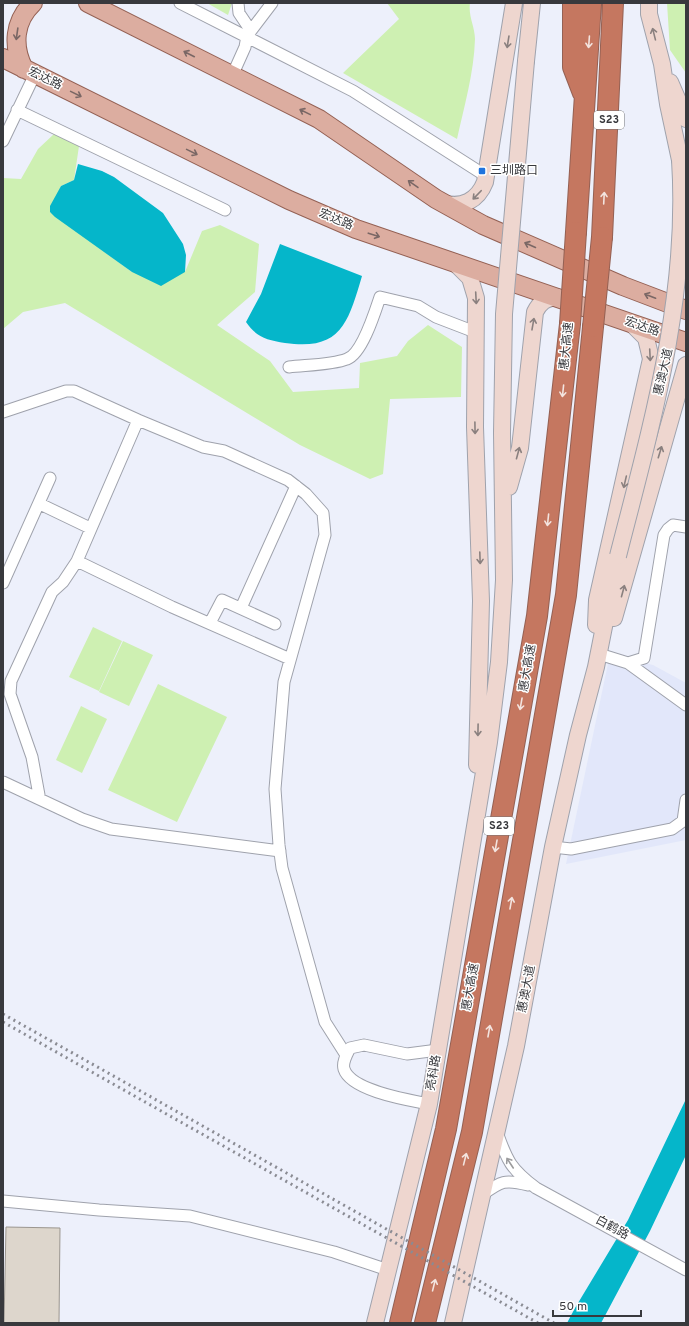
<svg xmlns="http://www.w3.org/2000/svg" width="689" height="1326" font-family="Overpass,'Noto Sans SC',sans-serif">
<rect width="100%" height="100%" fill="#edf0fb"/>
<!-- built -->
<path fill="#e2e7fa" d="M610,654L653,665L686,683V840L566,864Z"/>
<!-- green -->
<path fill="#cef0b2" d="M207,3H232L228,15Z
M387,3H470C468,16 475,27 475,39C474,73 464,107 457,139L343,73L399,19Z
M667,3H686V73L670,50Z
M54,134L67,137L79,146L74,180L61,186L50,212L132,272H185L202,231L220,225L259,244L255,292L217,325L270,361L293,392L359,388L360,363L397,356L408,341L428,325L462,347L461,397L390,399L383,474L370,479L300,445L65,303L23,312L3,329V178L21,179L38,149Z
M93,627L122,641L99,691L69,677Z
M123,641L153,655L129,706L99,692Z
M158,684L227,717L177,822L108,790Z
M81,706L107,719L82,773L56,760Z"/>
<!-- water -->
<path fill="#05b6ca" d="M78,164L102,171L114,177L163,213L183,244L186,255L185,272L161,286L132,272L55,217L50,212V206L61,186L74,180Z
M280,244L362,276C348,323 341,351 285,343C267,340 256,337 246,322L261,294Z
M686,1099V1155L650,1231L607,1312L601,1323H567L575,1308L628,1220Z"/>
<!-- building -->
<path fill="#ddd6cc" stroke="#9b968f" d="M6,1227L60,1228L59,1323H4Z"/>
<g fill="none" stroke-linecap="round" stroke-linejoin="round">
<defs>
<path id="street" d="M180,3L353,91L486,176
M238,3L239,13L251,31
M232,76L245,47L247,36L272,3
M17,110L225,210
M3,141L35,74
M289,367C305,365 332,365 347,359C362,354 375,312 380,297L418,306L436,317L475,332
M3,412L66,391H74L138,420
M40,504L90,528
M3,583L50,478
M241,608L296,486
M210,623L222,600L275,624
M599,654L628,663L686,705
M290,659L172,607L77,561L138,420L203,447L224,451L288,480L306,494L323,513L325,535L284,682L275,789L279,845L282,868L325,1022L346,1055
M628,663L644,658L664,535L668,529L673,525L686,527
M3,782L82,819L111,829L280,851
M38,798L39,795L32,757L10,694L11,681L52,592L63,582L77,561
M553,847L571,849L672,829L683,821L686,800
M429,1104C409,1100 351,1091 344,1069C342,1062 347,1054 350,1048L364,1045L407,1054L438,1050
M497,1132C507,1161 511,1169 536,1188L686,1270
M482,1195C501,1181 505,1179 528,1185
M3,1201L99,1210L190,1216L334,1252L388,1270"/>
<path id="secondary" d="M649,3V14L662,64L668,104L680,160
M526,61L532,3
M670,82L686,119
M443,203C462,209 478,200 485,182L514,3
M454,262L470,278L476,298L475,427L481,601L477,765
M509,487L520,448L535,312C540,302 546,298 557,297
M614,618L686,365
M596,625L597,600L651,359L646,338L631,323
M375,1323L429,1104L489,742L499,662L504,580L502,433
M453,1323L516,1046L553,847L578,735L596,667L618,556"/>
<path id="primary" d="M88,3L319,119L436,199L483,225L623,286L686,310
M3,58L289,200L356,229L686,342
M24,69C12,46 14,21 33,3"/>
<path id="highway" d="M573,3V67L583,93
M576,232L591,3
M602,237L613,3
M400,1323L446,1129L537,616L570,324
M425,1323L472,1132L566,595L593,327"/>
</defs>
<!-- street casing -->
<use href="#street" stroke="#9fa2ac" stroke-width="13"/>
<!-- secondary casing -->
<use href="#secondary" stroke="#9fa2ac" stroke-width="18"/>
<!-- primary casing -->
<use href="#primary" stroke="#946154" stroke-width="20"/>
<!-- highway casing -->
<use href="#highway" stroke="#946154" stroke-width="22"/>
<!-- street -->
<use href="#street" stroke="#fff" stroke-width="11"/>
<!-- secondary -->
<use href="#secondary" stroke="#eed6cf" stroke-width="16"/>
<!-- primary -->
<use href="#primary" stroke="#dcada0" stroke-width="18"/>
<!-- highway -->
<use href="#highway" stroke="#c57760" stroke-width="20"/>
<!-- rail -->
<path stroke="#8a8b93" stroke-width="3" stroke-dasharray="2 4" stroke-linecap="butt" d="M3,1014L554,1323
M3,1022L538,1323"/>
<defs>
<path id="secondary-bridge" d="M502,433L504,314L526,61
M618,556C651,427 689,296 680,160"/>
<path id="highway-bridge" d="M570,324L576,232
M593,327L602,237"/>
</defs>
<!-- secondary-bridge casing -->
<use href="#secondary-bridge" stroke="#9fa2ac" stroke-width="18" stroke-linecap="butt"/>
<!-- highway-bridge casing -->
<use href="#highway-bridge" stroke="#946154" stroke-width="22" stroke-linecap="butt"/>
<!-- secondary-bridge -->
<use href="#secondary-bridge" stroke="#eed6cf" stroke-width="16"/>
<!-- highway-bridge -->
<use href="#highway-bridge" stroke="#c57760" stroke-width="20"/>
</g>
<!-- one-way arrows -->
<defs><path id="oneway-shaft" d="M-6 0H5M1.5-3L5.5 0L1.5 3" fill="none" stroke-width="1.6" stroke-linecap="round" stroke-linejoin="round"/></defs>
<g stroke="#7a6765">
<use href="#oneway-shaft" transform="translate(17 34) rotate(98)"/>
<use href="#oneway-shaft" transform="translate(189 54) rotate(-153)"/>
<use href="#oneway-shaft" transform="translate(76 94) rotate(26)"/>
<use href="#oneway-shaft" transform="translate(305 112) rotate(-154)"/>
<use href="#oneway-shaft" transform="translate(192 152) rotate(26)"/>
<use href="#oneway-shaft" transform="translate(413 184) rotate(-145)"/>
<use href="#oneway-shaft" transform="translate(374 235) rotate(18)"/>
<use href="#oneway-shaft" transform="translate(530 245) rotate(-156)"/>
<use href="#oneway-shaft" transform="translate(650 296) rotate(-159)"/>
</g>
<g stroke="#8a807f">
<use href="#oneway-shaft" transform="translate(654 34) rotate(-104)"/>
<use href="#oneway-shaft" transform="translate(508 42) rotate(99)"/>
<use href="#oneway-shaft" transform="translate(477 195) rotate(134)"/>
<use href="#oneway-shaft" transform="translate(476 298) rotate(87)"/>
<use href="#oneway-shaft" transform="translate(533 324) rotate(-80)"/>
<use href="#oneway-shaft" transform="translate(650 355) rotate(87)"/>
<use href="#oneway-shaft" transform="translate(475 428) rotate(89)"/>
<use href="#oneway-shaft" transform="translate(660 452) rotate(-73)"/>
<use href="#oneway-shaft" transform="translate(518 453) rotate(-75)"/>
<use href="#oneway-shaft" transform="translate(625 482) rotate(103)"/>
<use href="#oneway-shaft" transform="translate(480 558) rotate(88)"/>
<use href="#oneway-shaft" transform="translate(623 591) rotate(-75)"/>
<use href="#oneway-shaft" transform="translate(478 730) rotate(91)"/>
</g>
<g stroke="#f3e4df">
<use href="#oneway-shaft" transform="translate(589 42) rotate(94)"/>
<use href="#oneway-shaft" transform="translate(604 198) rotate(-87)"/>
<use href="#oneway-shaft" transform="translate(563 391) rotate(96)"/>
<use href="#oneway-shaft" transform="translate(548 520) rotate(96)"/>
<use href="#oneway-shaft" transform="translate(521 704) rotate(100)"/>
<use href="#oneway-shaft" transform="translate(496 846) rotate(100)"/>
<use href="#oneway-shaft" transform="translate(511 903) rotate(-80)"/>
<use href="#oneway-shaft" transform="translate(489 1031) rotate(-80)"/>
<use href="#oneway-shaft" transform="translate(465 1159) rotate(-76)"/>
<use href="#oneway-shaft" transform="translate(434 1285) rotate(-76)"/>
</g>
<use stroke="#9c9c9e" href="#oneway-shaft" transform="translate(510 1163) rotate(-123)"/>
<!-- markers -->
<rect fill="#2074de" stroke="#fff" stroke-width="1.5" x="478" y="167" width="8" height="8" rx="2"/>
<g text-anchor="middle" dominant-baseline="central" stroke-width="3" stroke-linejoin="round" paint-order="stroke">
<!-- shield labels -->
<g fill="#fff" stroke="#747477" stroke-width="1">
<rect x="594" y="111" width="30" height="18" rx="3"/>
<rect x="484" y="817" width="30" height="18" rx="3"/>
</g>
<g font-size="11" font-weight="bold" fill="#38393d">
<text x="609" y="120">S23</text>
<text x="499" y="826">S23</text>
</g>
<!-- street labels -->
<g font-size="12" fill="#38393d" stroke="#fff">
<text transform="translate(45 79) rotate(26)">宏达路</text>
<text transform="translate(336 220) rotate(23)">宏达路</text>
<text transform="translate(642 327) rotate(19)">宏达路</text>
<text transform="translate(567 346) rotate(-84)">惠大高速</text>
<text transform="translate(664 372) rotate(-77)">惠澳大道</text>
<text transform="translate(528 668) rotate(-80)">惠大高速</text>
<text transform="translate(471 987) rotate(-80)">惠大高速</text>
<text transform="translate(527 989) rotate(-79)">惠澳大道</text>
<text transform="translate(434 1073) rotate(-80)">亮科路</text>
<text transform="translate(612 1228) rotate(29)">白鹤路</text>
</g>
<!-- poi labels -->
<g font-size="12" fill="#38393d" stroke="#fff" text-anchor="start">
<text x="490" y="171">三圳路口</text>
</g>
</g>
<!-- border -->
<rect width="689" height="1326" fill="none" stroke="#38393d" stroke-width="8"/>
<!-- scale -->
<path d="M553 1310v6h88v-6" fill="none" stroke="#38393d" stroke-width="2"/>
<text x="559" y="1310" font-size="12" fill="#38393d" stroke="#ffffff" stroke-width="3" paint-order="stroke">50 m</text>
</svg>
